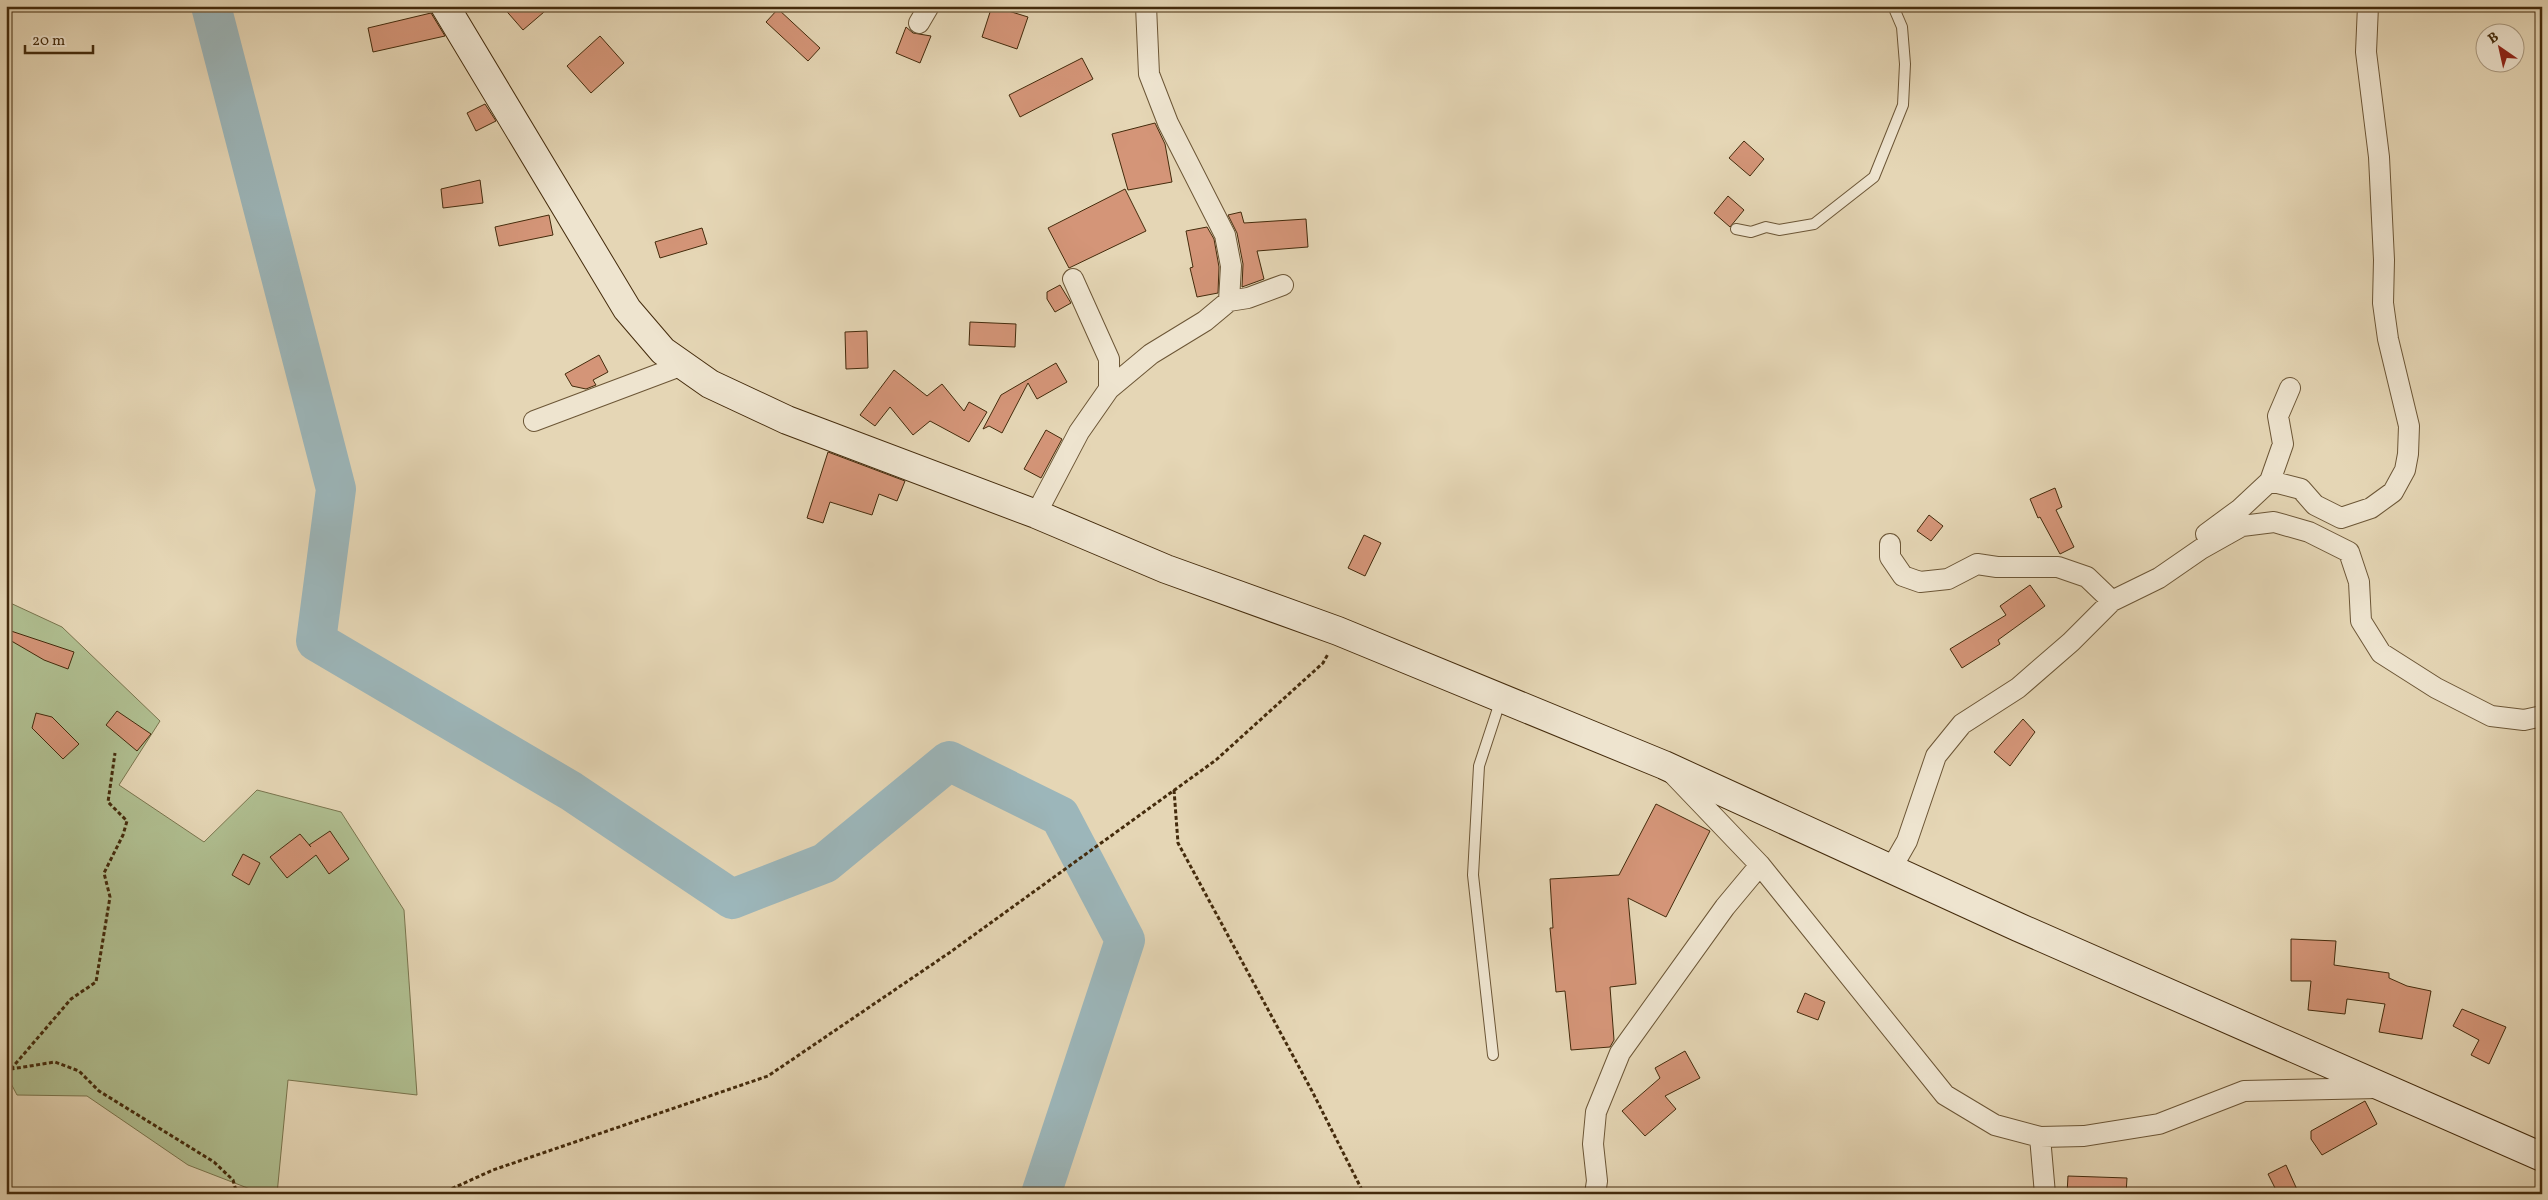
<svg xmlns="http://www.w3.org/2000/svg" width="2548" height="1200" font-family="Vollkorn,serif">
<rect width="100%" height="100%" fill="#e5d6b5"/>
<filter id="stains"><feTurbulence type="fractalNoise" baseFrequency=".004" numOctaves="4"/><feColorMatrix values="0 0 0 0 .2 0 0 0 0 .09 0 0 0 0 .02 0 0 0 .5 -.17"/></filter>
<radialGradient id="worn" r=".72"><stop offset=".6" stop-color="#630" stop-opacity="0"/><stop offset="1" stop-color="#630" stop-opacity=".3"/></radialGradient>
<!-- green -->
<path fill="#b0bf91" stroke="#7a754e" d="M6,601L62,627L160,721L119,785L204,842L257,790L341,812L404,910L417,1095L288,1080L277,1194H263L188,1165L87,1096L17,1095L6,1074Z"/>
<g fill="none" stroke-linecap="round" stroke-linejoin="round">
<!-- river -->
<path stroke="#9cb6ba" stroke-width="40" d="M211,6L336,489L316,641L571,791L732,899L825,863L949,761L1060,816L1125,940L1041,1194"/>
</g>
<!-- building -->
<path fill="#d49578" stroke="#442b0c" d="M502,6H551L523,30Z
M992,6L1028,17L1017,49L982,37Z
M778,9L820,48L808,61L766,22Z
M431,13L445,36L373,52L368,28Z
M906,27L913,33L931,36L920,63L896,53Z
M600,36L624,63L591,93L567,66Z
M1082,58L1093,79L1020,117L1009,95Z
M485,104L496,121L476,131L467,113Z
M1155,123L1165,144L1172,182L1128,190L1112,134Z
M1744,141L1764,159L1750,176L1729,158Z
M480,180L483,203L443,208L441,189Z
M1125,189L1146,231L1069,268L1048,228Z
M1728,196L1744,210L1730,227L1714,213Z
M1241,212L1244,223L1306,219L1308,247L1257,251L1264,279L1242,287L1243,264L1237,233L1228,215Z
M549,215L553,235L499,246L495,227Z
M1207,227L1214,239L1219,267L1218,293L1197,297L1190,268L1193,267L1186,231Z
M702,228L707,244L660,258L655,242Z
M1060,285L1071,303L1055,312L1047,299V292Z
M970,322L1016,324L1015,347L969,345Z
M867,331L868,368L846,369L845,332Z
M599,355L608,372L593,380L596,385L586,389L572,386L565,374Z
M1056,363L1067,382L1037,399L1028,383L1002,433L989,426L983,429L1001,395Z
M894,370L927,396L942,384L964,411L969,402L987,412L969,442L930,421L913,435L890,407L875,426L860,415Z
M1046,430L1062,439L1041,478L1024,469Z
M828,452L905,481L897,501L879,494L872,515L830,502L823,523L807,518Z
M2055,488L2062,507L2056,510L2074,547L2060,554L2040,517L2038,518L2030,499Z
M1929,515L1943,526L1931,541L1917,531Z
M1364,535L1381,543L1365,576L1348,568Z
M2030,585L2045,606L1998,640L2000,644L1962,668L1950,649L2006,615L2000,606Z
M11,631L74,652L68,669L44,660L8,639Z
M117,711L151,734L137,751L106,725Z
M36,713L52,717L79,744L63,759L32,728Z
M2023,719L2035,732L2010,766L1994,752Z
M1656,804L1710,831L1666,917L1628,898L1636,984L1610,987L1614,1040L1610,1047L1571,1050L1565,991L1556,992L1550,928H1553L1550,879L1619,875Z
M330,831L349,859L329,874L316,855L287,878L270,857L300,834L311,847L309,845Z
M243,854L260,863L249,885L232,875Z
M2291,939L2336,941L2334,965L2389,973V978L2407,986L2431,991L2422,1039L2379,1032L2385,1004L2347,999L2345,1014L2308,1010L2311,981H2291Z
M1805,993L1825,1002L1818,1020L1797,1012Z
M2462,1009L2506,1027L2489,1064L2471,1055L2479,1040L2453,1026Z
M1685,1051L1700,1078L1665,1096L1676,1109L1645,1136L1622,1111L1660,1078L1655,1068Z
M2365,1101L2377,1124L2322,1155L2311,1139V1131Z
M2286,1165L2299,1194H2278L2268,1174Z
M2068,1176L2127,1178L2126,1194H2067Z"/>
<g fill="none" stroke-linecap="round" stroke-linejoin="round">
<defs>
<path id="lane" d="M1736,229L1751,232L1766,227L1779,230L1814,224L1874,177L1903,105L1905,64L1902,27L1893,6
M1493,1055L1473,875L1479,766L1501,699"/>
<path id="street" d="M1146,6L1149,74L1168,123L1225,235L1231,266L1229,301
M919,23L929,6
M1073,279L1109,359V389
M534,421L683,365
M2270,481L2301,489L2315,505L2341,518L2371,508L2393,492L2405,470L2408,454L2409,426L2388,339L2383,303L2384,260L2379,157L2366,52L2368,6
M1036,514L1079,432L1109,389L1151,354L1205,321L1229,301L1248,298L1283,285
M2206,534L2240,509L2270,481L2283,444L2278,416L2290,388
M1890,544V557L1903,576L1920,582L1948,579L1977,564L1997,567H2058L2087,577L2112,601
M1672,773L1760,865L1945,1095L1995,1125L2040,1137L2084,1136L2159,1124L2244,1091L2377,1088
M1891,869L1907,841L1936,756L1962,724L2018,688L2071,642L2112,601L2159,578L2201,549L2242,526L2274,522L2309,532L2349,552L2359,582L2361,621L2381,653L2436,688L2491,716L2524,720L2542,716
M2040,1137L2045,1194
M1595,1194L1597,1181L1593,1144L1596,1112L1620,1053L1725,907L1760,865"/>
<path id="secondary" d="M445,6L627,309L663,351L710,384L787,420L1036,514L1166,569L1338,631L1664,765L2018,927L2542,1157"/>
</defs>
<!-- lane casing -->
<use href="#lane" stroke="#6c5636" stroke-width="12"/>
<!-- street casing -->
<use href="#street" stroke="#6c5636" stroke-width="22"/>
<!-- secondary casing -->
<use href="#secondary" stroke="#442b0c" stroke-width="30"/>
<!-- path -->
<path stroke="#442b0c" stroke-width="3" stroke-dasharray="4 2.5" stroke-linecap="butt" d="M1174,790L1178,843L1312,1091L1364,1194
M11,1069L71,999L96,982L110,897L104,873L123,835L127,821L108,802L115,753
M6,1074L11,1069L55,1062L79,1071L99,1091L214,1162L233,1180L237,1194
M440,1194L493,1170L768,1076L949,953L1216,760L1323,663L1328,654"/>
<!-- lane -->
<use href="#lane" stroke="#eee4cf" stroke-width="10"/>
<!-- street -->
<use href="#street" stroke="#eee4cf" stroke-width="20"/>
<!-- secondary -->
<use href="#secondary" stroke="#eee4cf" stroke-width="28"/>
</g>
<!-- margin -->
<rect width="2548" height="1200" fill="none" stroke="#e5d6b5" stroke-width="25"/>
<rect x="8" y="8" width="2533" height="1185" fill="none" stroke="#442b0c" stroke-width="2.5"/>
<rect x="12" y="12" width="2523" height="1175" fill="none" stroke="#442b0c"/>
<!-- north arrow -->
<g transform="translate(2500 48) rotate(326)"><circle r="24" fill="#eee4cf" stroke="#aa9a81"/>
<path d="M0-4L9 19L0 12L-9 19Z" fill="#8f2418"/>
<text y="-8" font-size="14" font-weight="bold" text-anchor="middle" fill="#442b0c">B</text>
</g>
<!-- scale -->
<path d="M25 45v8h68v-8" fill="none" stroke="#442b0c" stroke-width="2.5"/>
<text x="32" y="45" font-size="15" fill="#442b0c" stroke="#eee4cf" stroke-width="4" paint-order="stroke">20 m</text>
<rect width="100%" height="100%" filter="url(#stains)"/>
<rect width="100%" height="100%" fill="url(#worn)"/>
</svg>
